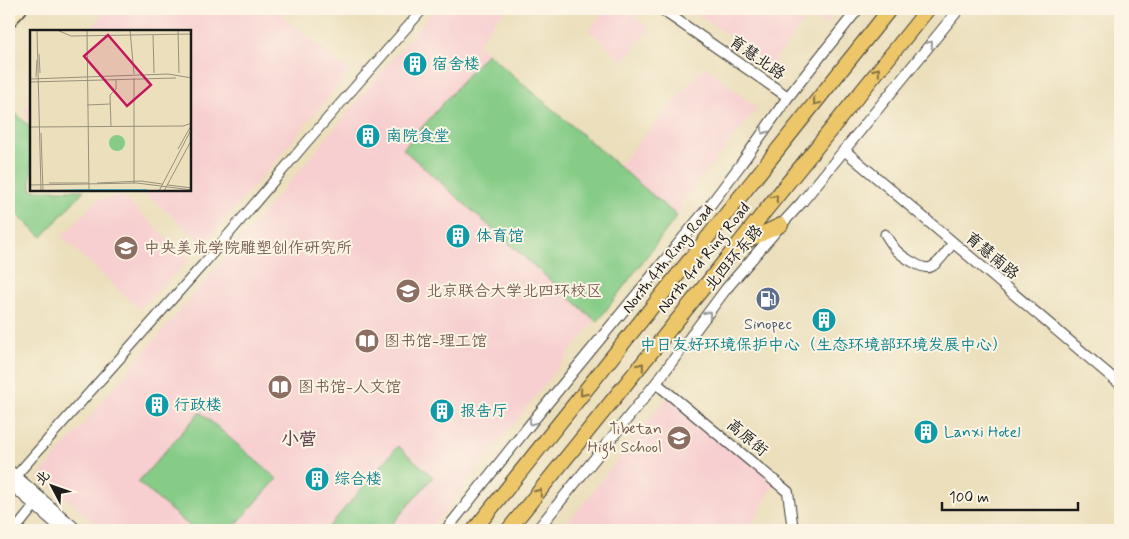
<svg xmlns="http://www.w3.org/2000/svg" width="1129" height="539" font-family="Mynerve,'LXGW WenKai TC',sans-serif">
<rect width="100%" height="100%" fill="#fcf5e5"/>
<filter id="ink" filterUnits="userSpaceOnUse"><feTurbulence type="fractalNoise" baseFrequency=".02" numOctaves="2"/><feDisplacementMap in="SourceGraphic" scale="10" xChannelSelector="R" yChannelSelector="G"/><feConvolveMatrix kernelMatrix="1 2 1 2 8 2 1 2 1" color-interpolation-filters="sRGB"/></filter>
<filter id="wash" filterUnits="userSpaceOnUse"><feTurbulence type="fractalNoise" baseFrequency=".0096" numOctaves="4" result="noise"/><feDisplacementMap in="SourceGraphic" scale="20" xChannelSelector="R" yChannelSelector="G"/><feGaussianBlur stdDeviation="1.12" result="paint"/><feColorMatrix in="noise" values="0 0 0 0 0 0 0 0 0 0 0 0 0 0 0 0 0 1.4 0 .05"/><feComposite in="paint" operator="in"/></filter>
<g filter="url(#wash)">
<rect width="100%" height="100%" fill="#ebdfbc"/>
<!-- built -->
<path fill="#f7cfd0" d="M108,9H274L350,72L205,244L141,190H190V31H89Z
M434,9H505L477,44L619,165L705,66L754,106V112L682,202L677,216L430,530H103L40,475L315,152Z
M606,9H624L650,28L623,61L589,30Z
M690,9H839L825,25L809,14L771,65Z
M31,100V129L29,127L24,109Z
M122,195L189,260L139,309L62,237L97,200Z
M670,394L776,482L748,530H562Z"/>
<!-- green -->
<path fill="#86cc87" stroke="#517452" d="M487,53L677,216L597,322L403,149Z
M9,107L31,128V190H84L42,237L9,208Z
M200,412L277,479L231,530H194L138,482Z
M398,446L433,477L387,530H326Z"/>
</g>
<g filter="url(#ink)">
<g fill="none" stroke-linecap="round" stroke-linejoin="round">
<defs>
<path id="minor" d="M885,234C888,239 892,245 896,250C902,256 923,271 931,267C939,264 948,249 953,243
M12,480L206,261L305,144L423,9
M15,530L35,505L34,500"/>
<path id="tertiary" d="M661,9L788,97
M844,150L1120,384
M656,383L788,492L793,530
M9,470L77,530
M9,483L63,530
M446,530L532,422L711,204L741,164L788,97L858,9
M537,530L656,383L726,289L781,225L802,202L959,9"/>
<path id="secondary" d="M9,22L21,9"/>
<path id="trunk" d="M740,244L781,225
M474,530L890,9
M508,530L928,9"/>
</defs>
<!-- minor casing -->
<use href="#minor" stroke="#3b3934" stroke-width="11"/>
<!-- tertiary casing -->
<use href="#tertiary" stroke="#3b3934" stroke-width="12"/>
<!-- secondary casing -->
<use href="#secondary" stroke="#3b3934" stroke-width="14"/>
<!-- trunk casing -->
<use href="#trunk" stroke="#3b3934" stroke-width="16"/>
<!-- minor -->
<use href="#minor" stroke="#fff" stroke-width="9"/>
<!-- tertiary -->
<use href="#tertiary" stroke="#fff" stroke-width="10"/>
<!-- secondary -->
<use href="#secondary" stroke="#f7e8c3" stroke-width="11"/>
<!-- trunk -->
<use href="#trunk" stroke="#ecc669" stroke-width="14"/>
</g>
<!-- one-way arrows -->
<defs><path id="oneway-chevron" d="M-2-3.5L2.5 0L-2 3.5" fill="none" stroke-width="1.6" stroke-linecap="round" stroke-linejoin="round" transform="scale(1.25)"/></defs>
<g stroke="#999">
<use href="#oneway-chevron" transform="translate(930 44) rotate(-51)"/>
<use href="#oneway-chevron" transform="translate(764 131) rotate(125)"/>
<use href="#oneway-chevron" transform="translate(708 314) rotate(-53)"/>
<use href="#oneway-chevron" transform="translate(532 422) rotate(129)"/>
</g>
<g stroke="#847142">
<use href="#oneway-chevron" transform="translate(877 71) rotate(-51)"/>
<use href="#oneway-chevron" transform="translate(816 102) rotate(129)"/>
<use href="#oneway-chevron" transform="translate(775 198) rotate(-51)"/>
<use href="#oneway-chevron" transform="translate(641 366) rotate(-51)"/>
<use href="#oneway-chevron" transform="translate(583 393) rotate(129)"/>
<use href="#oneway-chevron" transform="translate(539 492) rotate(-51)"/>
</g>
</g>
<!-- icons -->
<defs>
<symbol id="building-disc" viewBox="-11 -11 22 22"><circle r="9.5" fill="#0f9aa8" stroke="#fcf5e5"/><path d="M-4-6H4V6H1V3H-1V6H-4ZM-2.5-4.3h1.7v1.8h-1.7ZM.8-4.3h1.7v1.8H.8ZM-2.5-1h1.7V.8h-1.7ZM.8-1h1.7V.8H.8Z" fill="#fff"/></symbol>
<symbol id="university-disc" viewBox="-11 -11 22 22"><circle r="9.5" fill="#8d6e63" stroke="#fcf5e5"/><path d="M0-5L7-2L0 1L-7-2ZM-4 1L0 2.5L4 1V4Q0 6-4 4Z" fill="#fff"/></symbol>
<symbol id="fuel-disc" viewBox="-11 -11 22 22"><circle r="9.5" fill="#5c6f8a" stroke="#fcf5e5"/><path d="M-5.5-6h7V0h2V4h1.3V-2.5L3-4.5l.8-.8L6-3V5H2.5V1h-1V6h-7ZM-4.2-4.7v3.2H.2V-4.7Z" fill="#fff"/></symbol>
<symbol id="library-disc" viewBox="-11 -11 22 22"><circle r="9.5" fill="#8d6e63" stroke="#fcf5e5"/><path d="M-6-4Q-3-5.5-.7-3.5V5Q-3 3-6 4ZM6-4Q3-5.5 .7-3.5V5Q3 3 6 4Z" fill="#fff"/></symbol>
<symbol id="school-disc" viewBox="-11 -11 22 22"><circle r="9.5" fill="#8d6e63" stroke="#fcf5e5"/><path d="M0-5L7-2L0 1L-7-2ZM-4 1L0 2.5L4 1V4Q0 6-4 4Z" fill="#fff"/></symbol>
</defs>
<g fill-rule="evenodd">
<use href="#building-disc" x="401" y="50" width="28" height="28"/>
<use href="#building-disc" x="354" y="122" width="28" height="28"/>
<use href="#building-disc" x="444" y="222" width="28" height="28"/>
<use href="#university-disc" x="112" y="234" width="28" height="28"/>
<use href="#university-disc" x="394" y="277" width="28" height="28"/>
<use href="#fuel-disc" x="754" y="285" width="28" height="28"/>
<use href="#building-disc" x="810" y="306" width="28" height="28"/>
<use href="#library-disc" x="353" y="327" width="28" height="28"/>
<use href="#library-disc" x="266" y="373" width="28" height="28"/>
<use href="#building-disc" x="143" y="391" width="28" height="28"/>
<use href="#building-disc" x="428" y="397" width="28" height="28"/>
<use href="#building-disc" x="912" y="418" width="28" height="28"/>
<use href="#school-disc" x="665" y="424" width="28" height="28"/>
<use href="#building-disc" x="303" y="465" width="28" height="28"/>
</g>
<g text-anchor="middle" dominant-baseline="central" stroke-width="4" stroke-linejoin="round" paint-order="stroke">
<!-- street labels -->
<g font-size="16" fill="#1c1c1c" stroke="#fcf5e5">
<text transform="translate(757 58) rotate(35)">育慧北路</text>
<text transform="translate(992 256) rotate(40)">育慧南路</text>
<text transform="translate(704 258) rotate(-51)">North 4rd Ring Road</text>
<text transform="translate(734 258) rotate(-50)">北四环东路</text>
<text transform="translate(668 259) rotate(-51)">North 4th Ring Road</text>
<text transform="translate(747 438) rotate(40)">高原街</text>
</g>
<!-- culture labels -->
<g font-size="16" fill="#0d838f" stroke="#fcf5e5" text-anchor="start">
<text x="432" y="64">宿舍楼</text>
<text x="386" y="136">南院食堂</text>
<text x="476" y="236">体育馆</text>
<text x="824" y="345" text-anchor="middle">中日友好环境保护中心（生态环境部环境发展中心）</text>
<text x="174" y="405">行政楼</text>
<text x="460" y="411">报告厅</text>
<text x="944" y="432">Lanxi Hotel</text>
<text x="334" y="479">综合楼</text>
</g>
<!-- education labels -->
<g font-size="16" fill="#785e54" stroke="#fcf5e5" text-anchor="start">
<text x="144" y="248">中央美术学院雕塑创作研究所</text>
<text x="426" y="291">北京联合大学北四环校区</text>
<text x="384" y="341">图书馆-理工馆</text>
<text x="298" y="387">图书馆-人文馆</text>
<text x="662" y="429" text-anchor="end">Tibetan<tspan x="662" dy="18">High School</tspan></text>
</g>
<!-- service labels -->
<g font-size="16" fill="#4e5e75" stroke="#fcf5e5">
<text x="768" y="324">Sinopec</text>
</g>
<!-- neighbourhood labels -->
<g font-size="18" font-weight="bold" fill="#614653" stroke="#fcf5e5">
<text x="299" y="440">小营</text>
</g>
</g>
<!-- overview -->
<g transform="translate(30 30)">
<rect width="161" height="161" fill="#ebdfbc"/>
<path d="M79 113a8 8 0 1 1 16 0a8 8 0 1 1-16 0Z" fill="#86cc87"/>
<path d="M50,159H116L120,161H0Z" fill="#5fc9d8"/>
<path fill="none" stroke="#98917c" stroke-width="1" d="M7,0L11,161M27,0L41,6L162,4M57,0L59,161M100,0L104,44M148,0L149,43M123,5L124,43M9,24L10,43M6,47L7,30M104,48V153M0,49L138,44L162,48M0,52L146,48M57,75L80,74M0,97L153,96L162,93M81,97L80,65L86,59V49M11,103L13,161M148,119L162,94M19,153H59M67,153L111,151L132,154M0,155L107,153L162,160M138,155L162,158M129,161L162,98M134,161L162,109"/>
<path fill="#c2185b" fill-opacity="0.15" stroke="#c2185b" stroke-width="2.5" d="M78,5L121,55L97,76L54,26Z"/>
<rect width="161" height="161" fill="none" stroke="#1c1c1c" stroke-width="2.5"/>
</g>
<!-- margin -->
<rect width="1129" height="539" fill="none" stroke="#fcf5e5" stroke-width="30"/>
<!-- north arrow -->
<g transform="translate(52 486) rotate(311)" stroke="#fcf5e5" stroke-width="4" paint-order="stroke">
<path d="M0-4L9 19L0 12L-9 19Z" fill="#1c1c1c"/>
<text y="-8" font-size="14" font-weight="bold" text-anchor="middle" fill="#1c1c1c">北</text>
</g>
<!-- scale -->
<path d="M942 502v8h136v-8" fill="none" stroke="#1c1c1c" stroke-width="2.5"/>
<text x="949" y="502" font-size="15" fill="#1c1c1c" stroke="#fcf5e5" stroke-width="4" paint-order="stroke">100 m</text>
</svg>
